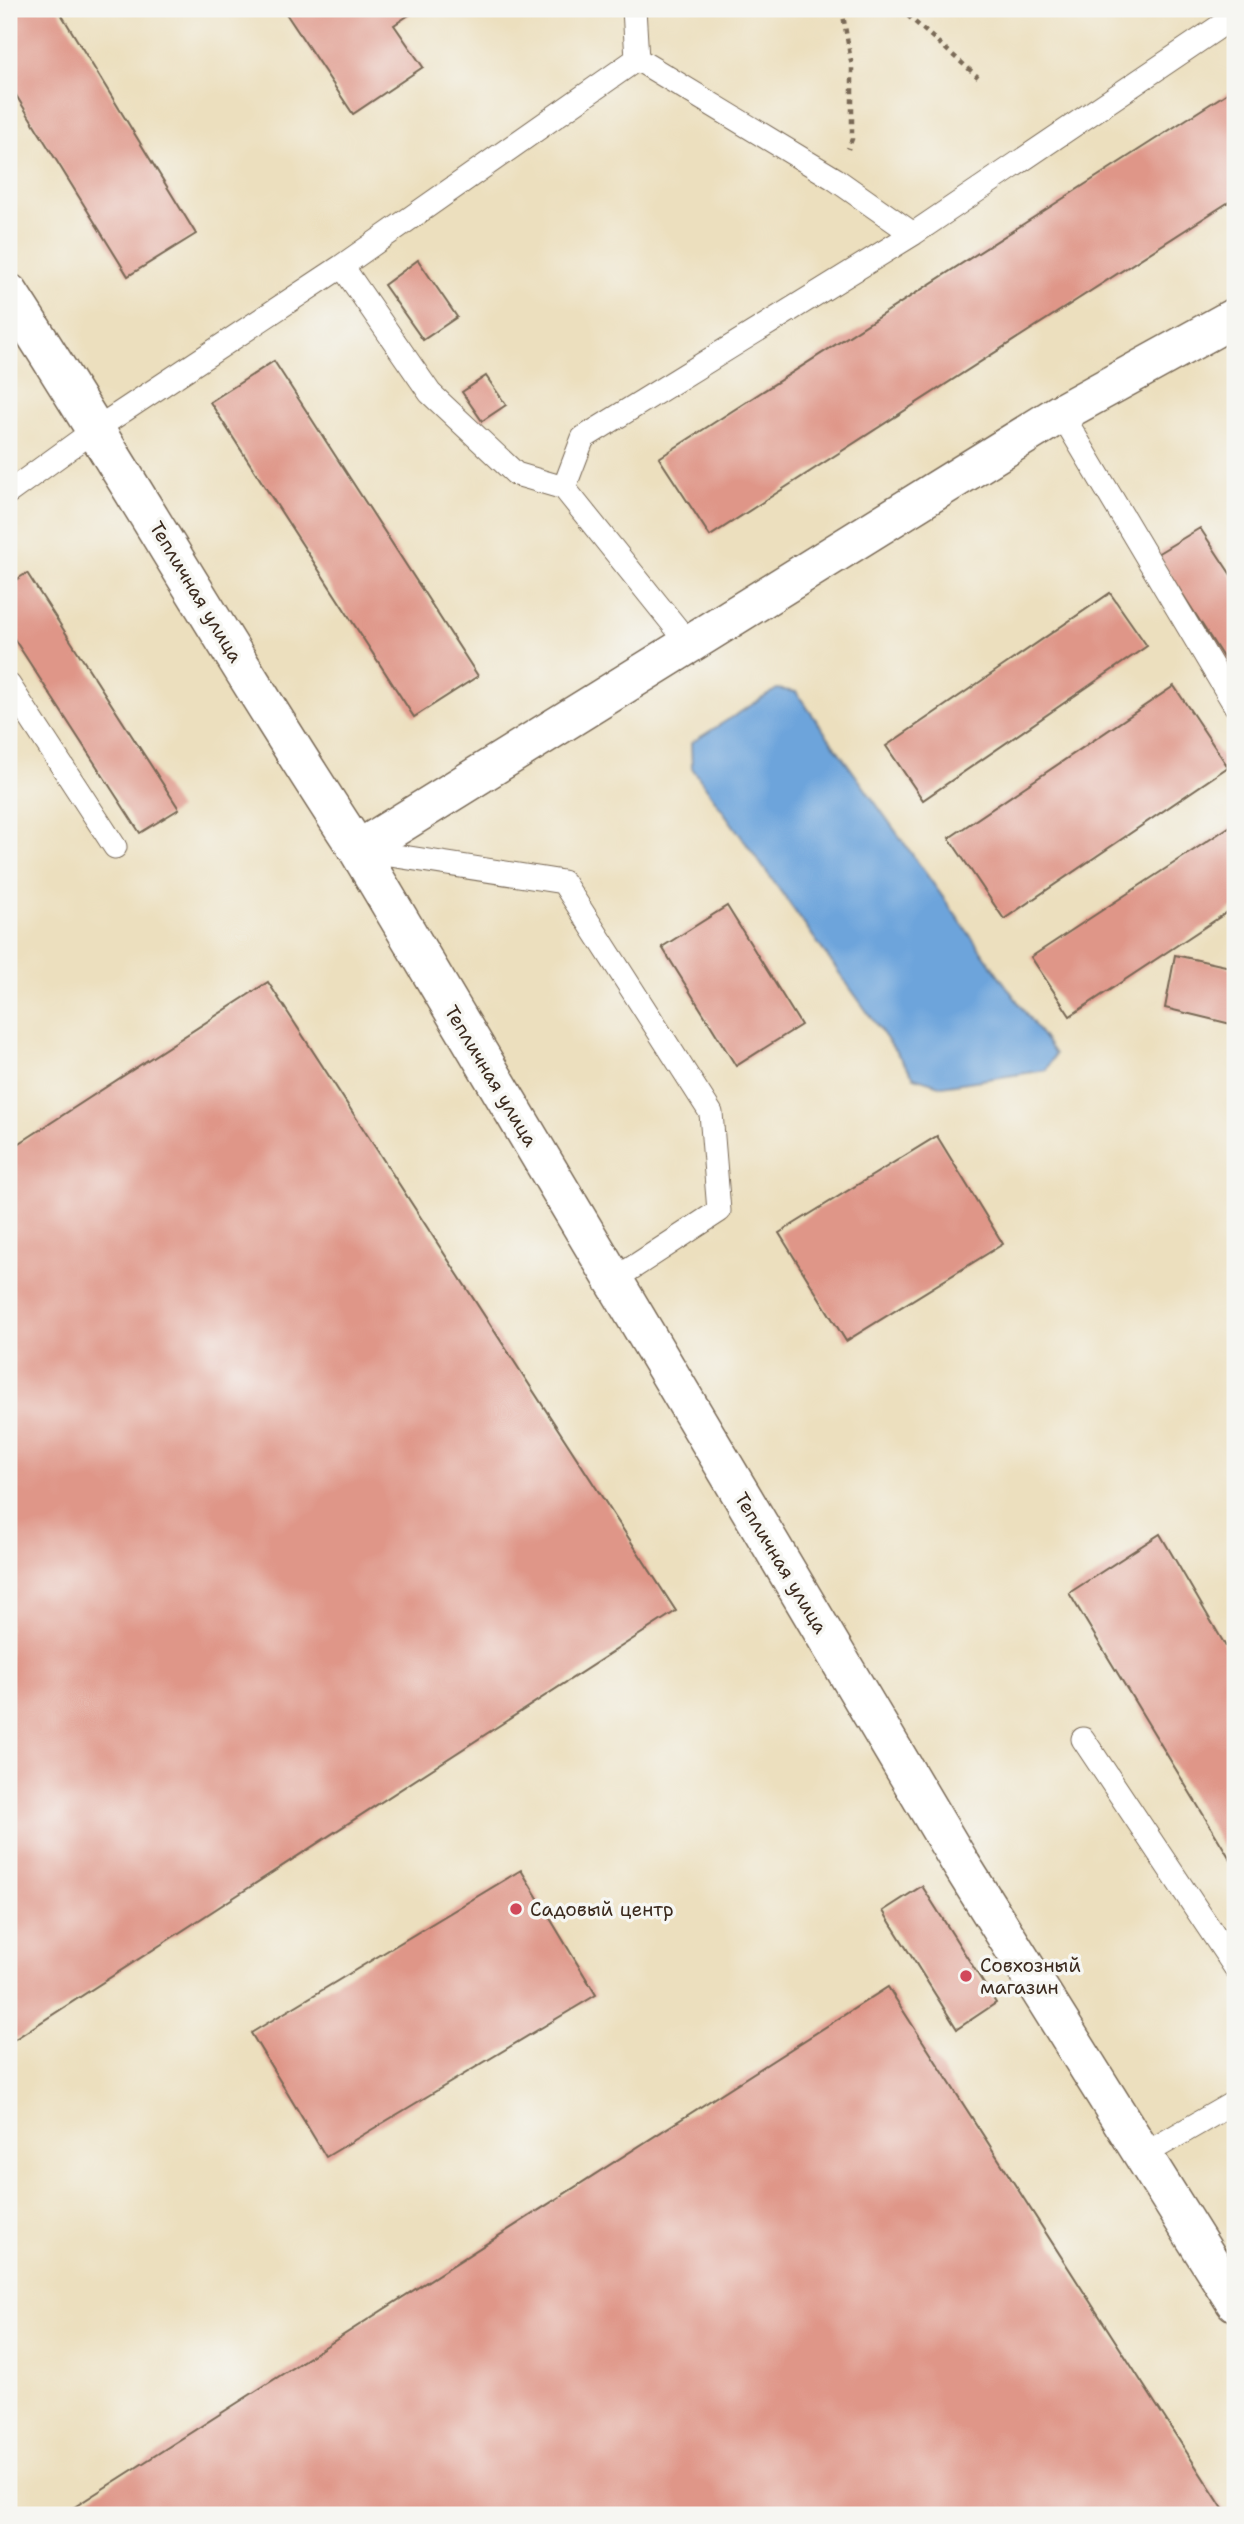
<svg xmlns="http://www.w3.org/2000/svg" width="1244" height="2524" font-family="'Shantell Sans',sans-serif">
<rect width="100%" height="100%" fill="#f6f6f2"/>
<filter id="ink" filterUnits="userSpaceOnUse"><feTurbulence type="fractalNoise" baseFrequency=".0143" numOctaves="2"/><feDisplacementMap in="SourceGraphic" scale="14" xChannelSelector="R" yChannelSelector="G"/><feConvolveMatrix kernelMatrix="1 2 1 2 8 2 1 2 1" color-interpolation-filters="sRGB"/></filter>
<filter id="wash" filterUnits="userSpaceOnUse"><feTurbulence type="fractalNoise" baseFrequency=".00686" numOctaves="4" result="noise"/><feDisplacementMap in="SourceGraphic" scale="28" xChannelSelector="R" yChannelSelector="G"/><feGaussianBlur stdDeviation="1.57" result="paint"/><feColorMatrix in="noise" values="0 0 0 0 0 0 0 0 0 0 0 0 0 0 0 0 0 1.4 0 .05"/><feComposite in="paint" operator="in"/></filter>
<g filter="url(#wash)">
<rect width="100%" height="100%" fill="#ecdfbe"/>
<!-- water -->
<path fill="#6da4db" stroke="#54677c" stroke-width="2" d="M777,689L796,692L1055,1054L1046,1070L942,1086L914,1077L692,768L691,743Z"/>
<g id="blocks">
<!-- building -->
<path fill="#df9688" d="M9,9H58L196,234L128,276L9,84Z
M283,9H418L394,25L423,67L353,114Z
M1235,88V198L710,536L659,458Z
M418,260L457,317L423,340L384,285Z
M274,361L478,676L414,717L210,402Z
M486,376L506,405L482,421L462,392Z
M1200,528L1235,581V676L1157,554Z
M27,573L179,809L140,833L9,631V584Z
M1110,593L1147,646L923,800L886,746Z
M1174,686L1228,767L1004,919L949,838Z
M1235,823V907L1070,1016L1031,957Z
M727,906L801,1025L736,1066L662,947Z
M1175,955L1235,968V1025L1165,1008Z
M268,982L676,1611L9,2043V1150Z
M937,1136L1003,1244L846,1341L779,1233Z
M1160,1534L1235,1662V1867L1069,1593Z
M521,1870L596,1995L326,2157L251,2033Z
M922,1886L996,2003L957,2029L883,1911Z
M888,1987L1227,2515H62Z"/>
</g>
</g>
<g filter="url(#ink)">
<use href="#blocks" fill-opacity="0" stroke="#796956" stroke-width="2"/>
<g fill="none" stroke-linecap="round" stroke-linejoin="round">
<defs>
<path id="lane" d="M634,9L637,59
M637,59L835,179L913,234
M342,266L637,59
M1061,413L1235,705
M564,488L690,645
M9,492L96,429L342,266L430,393L516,474L564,488L583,438L913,234L1235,16
M9,685L115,847
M358,850L563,882L711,1113L719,1211L612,1281
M1083,1739L1235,1967
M1143,2155L1235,2102"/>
<path id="street" d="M9,293C128,477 237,667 358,850L962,1866L1235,2302
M358,850L1061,413L1235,317"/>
</defs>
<!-- lane casing -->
<use href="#lane" stroke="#796956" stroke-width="25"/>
<!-- street casing -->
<use href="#street" stroke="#796956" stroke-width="41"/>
<!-- path -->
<path stroke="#796956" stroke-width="4.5" stroke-dasharray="5 5" stroke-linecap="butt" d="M842,9L852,67V139L848,149
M900,9L978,77"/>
<!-- lane -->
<use href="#lane" stroke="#fff" stroke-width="23"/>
<!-- street -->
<use href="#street" stroke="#fff" stroke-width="38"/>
</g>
</g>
<!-- markers -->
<g fill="#d1495b" stroke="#f6f6f2" stroke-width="2.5">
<circle cx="516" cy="1909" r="7"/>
<circle cx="966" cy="1976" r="7"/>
</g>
<g text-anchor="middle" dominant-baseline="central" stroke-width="7" stroke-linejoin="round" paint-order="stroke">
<!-- street labels -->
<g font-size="19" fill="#3b2a1e" stroke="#f6f6f2">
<text transform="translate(196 592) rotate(59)">Тепличная улица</text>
<text transform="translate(491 1076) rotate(59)">Тепличная улица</text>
<text transform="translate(781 1563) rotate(59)">Тепличная улица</text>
</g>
<!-- poi labels -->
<g font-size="19" fill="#3b2a1e" stroke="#f6f6f2" text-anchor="start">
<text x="530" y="1909">Садовый центр</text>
<text x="980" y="1965">Совхозный<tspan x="980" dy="22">магазин</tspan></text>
</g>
</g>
<!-- margin -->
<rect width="1244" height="2524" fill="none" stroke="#f6f6f2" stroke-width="35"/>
</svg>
